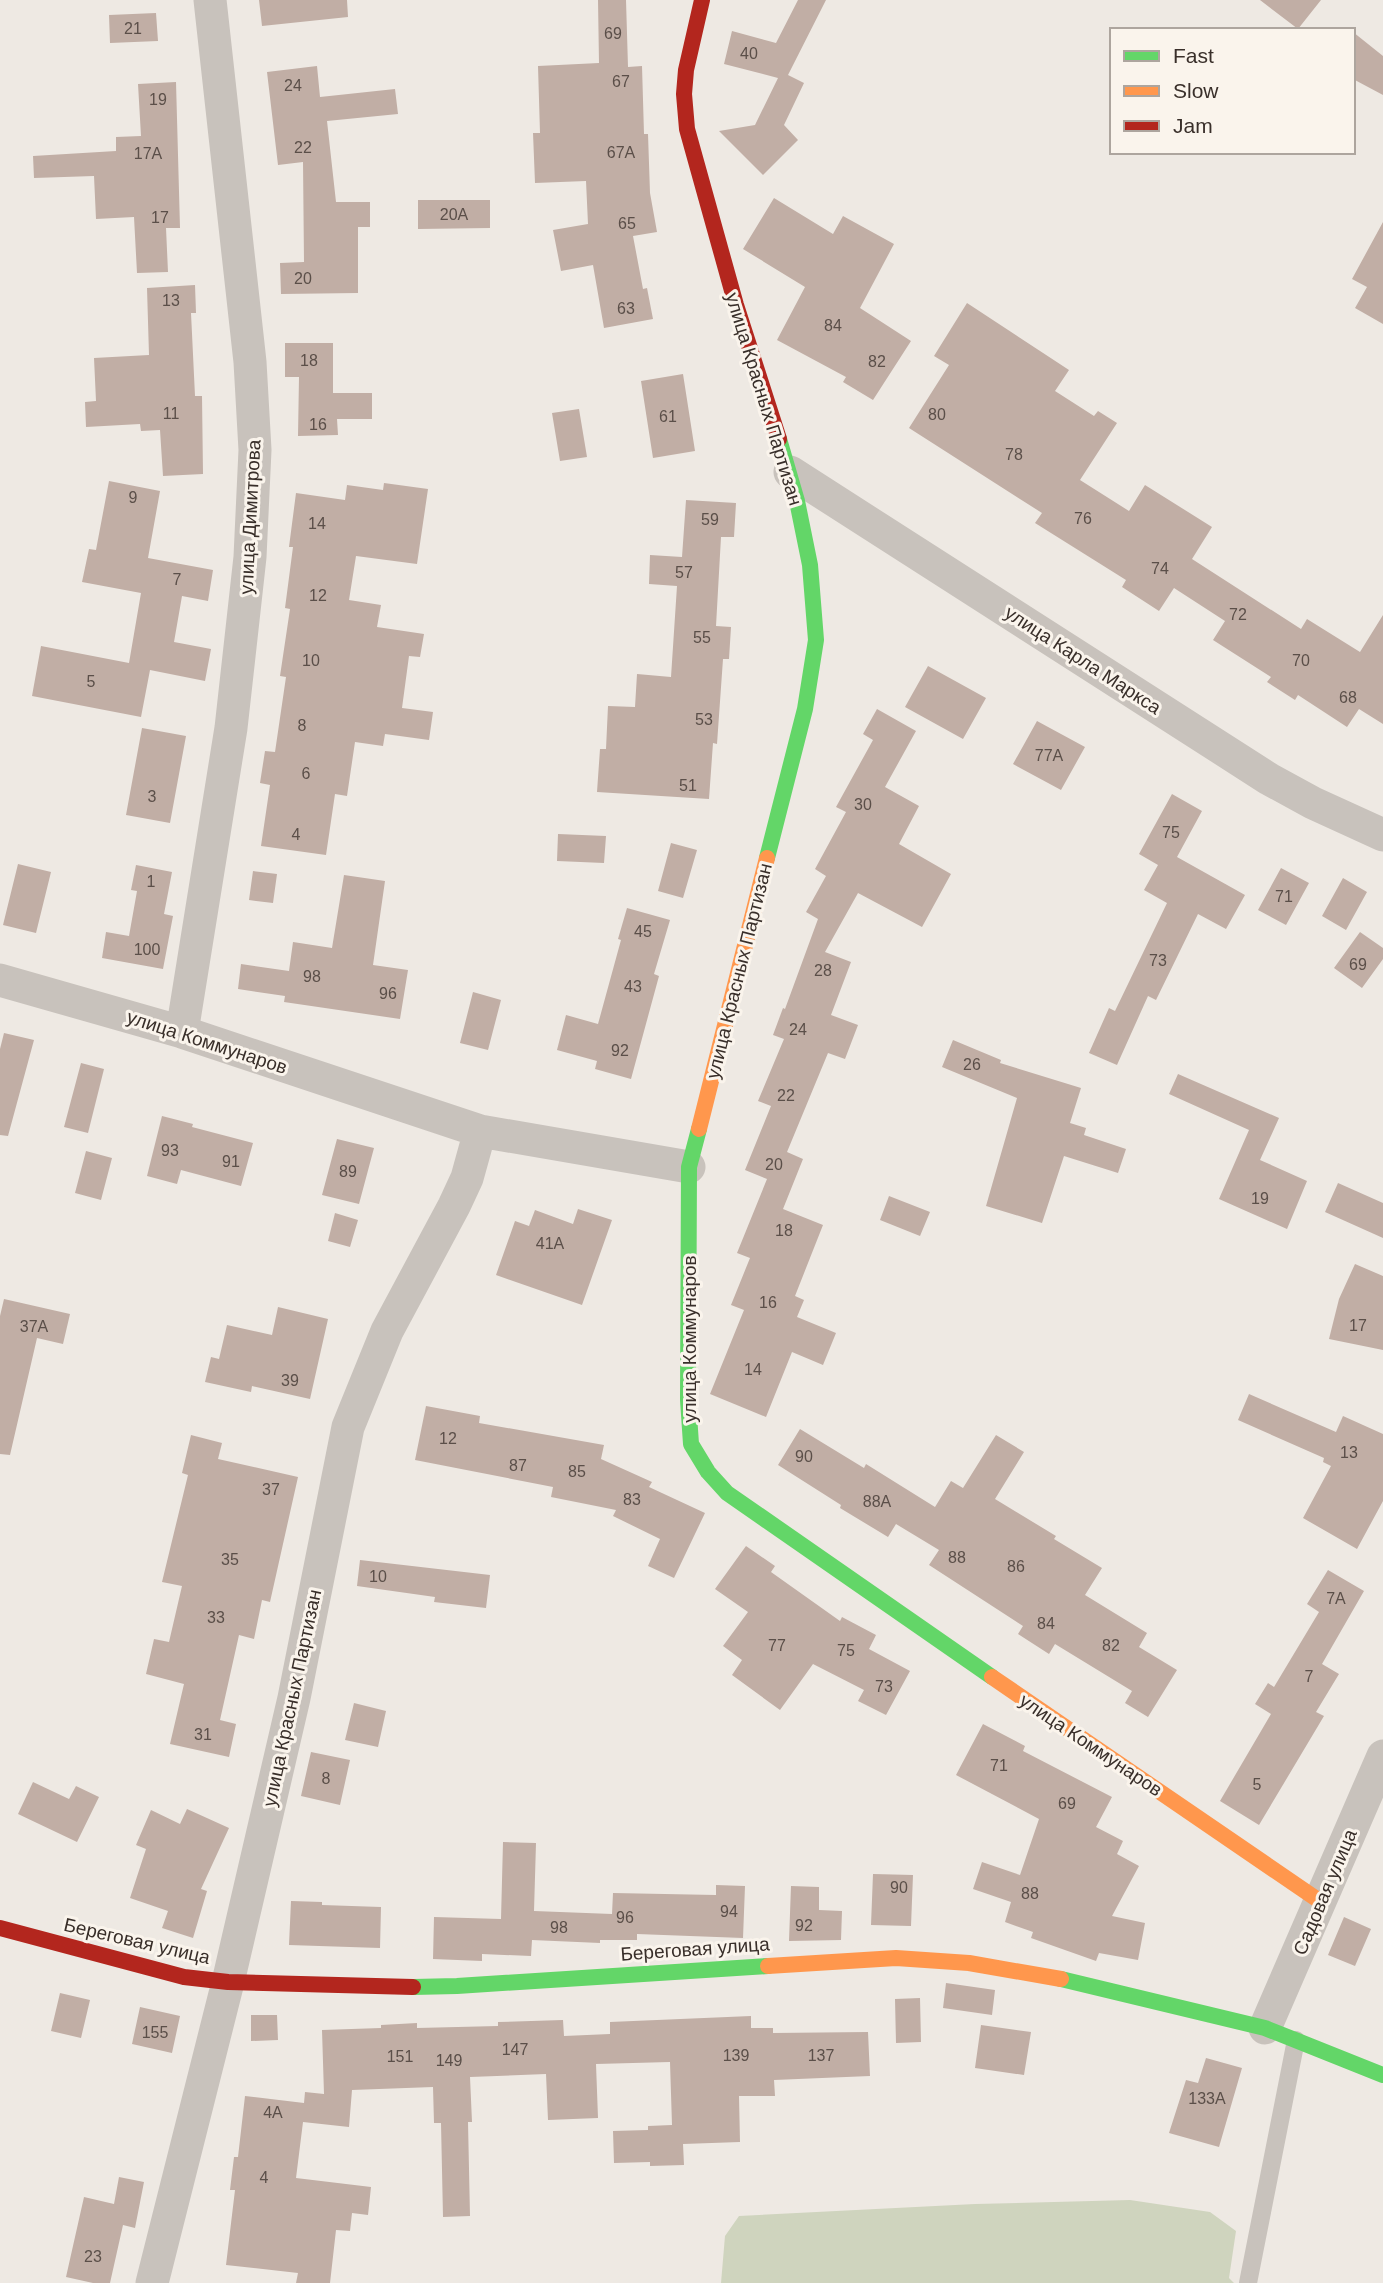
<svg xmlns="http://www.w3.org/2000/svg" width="1383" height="2283" font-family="Arial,sans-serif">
<rect width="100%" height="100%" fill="#eee9e3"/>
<!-- green -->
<path fill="#cfd4be" d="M1130,2200L1210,2212L1236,2231L1229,2278L1234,2283H721L725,2236L739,2216L975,2204Z"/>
<!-- building -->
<path fill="#c1aea5" d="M259,0H347L348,17L262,26Z
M598,0H626L628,67L642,66L644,134H648L650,193L657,232L633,236L643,289L647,288L653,319L604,328L593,265L561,271L553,230L588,224L586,181L535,183L533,133H540L538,66L599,63Z
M798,0H826L788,75L804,83L784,125L798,140L763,175L719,131L755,125L778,78L724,64L732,31L776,43Z
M1260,0H1321L1298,29Z
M156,13L158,41L110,43L109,15Z
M1353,32L1383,56V95L1353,79Z
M317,66L320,97L395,89L398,114L327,121L336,202H370V227H358V293L281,294L280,263L304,262L303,162L278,165L267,72Z
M176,82L180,228H166L168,272L137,273L134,217L96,219L94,176L34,178L33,156L116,151V137L141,136L138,84Z
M774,198L833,234L843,216L894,244L860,308L911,341L873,400L843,382L846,377L777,340L805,287L743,249Z
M418,200H490V228L418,229Z
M1383,222V324L1355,308L1367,287L1352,279Z
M195,285L196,313H191L195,396H202L203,474L163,476L160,430L141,431L140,424L86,427L85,402L96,401L94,358L149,355L147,288Z
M967,303L1069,370L1055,391L1094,416L1098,411L1117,423L1080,480L1129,511L1145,485L1212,527L1192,559L1301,629L1307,619L1360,652L1383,615V724L1359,709L1347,727L1298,695L1295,700L1267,682L1271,677L1213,640L1225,621L1174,588L1159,611L1122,587L1126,580L1035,523L1042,513L909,428L949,365L934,356Z
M285,343H333V393H372V419H337L338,435L298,436L299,377H285Z
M683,374L695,451L653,458L641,381Z
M579,409L587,457L560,461L552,413Z
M109,481L160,491L148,558L213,570L208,601L182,596L174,642L211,649L205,681L150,670L141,717L32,696L41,646L129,663L141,593L82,582L89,549L96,550Z
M384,483L428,489L417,564L356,556L349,600L381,605L377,627L424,634L420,657L409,656L402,708L433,712L429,740L385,734L383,746L355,742L347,796L335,794L326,855L261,846L270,785L260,783L265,751L275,752L286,677L280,676L290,609L285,608L293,547H289L296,493L345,500L347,485L383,490Z
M686,500L736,503L734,537H721L716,626L731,627L729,659H723L717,744L713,743L709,799L597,792L600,749H606L608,706L635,707L637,674L671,677L677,586L649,584L650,555L682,557Z
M928,666L986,698L963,739L905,707Z
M877,709L916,731L885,787L919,806L899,844L951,874L922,927L858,893L825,952L851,962L831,1015L858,1025L845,1059L828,1053L787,1152L803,1159L783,1209L823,1225L795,1296L804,1300L797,1317L836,1333L823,1365L792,1352L766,1417L710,1394L744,1310L731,1305L750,1258L737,1253L767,1179L745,1170L771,1106L758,1101L784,1039L773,1035L783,1008L785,1009L818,919L806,912L826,876L815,869L846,812L836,807L873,740L863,734Z
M1037,721L1085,747L1061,790L1013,764Z
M142,728L186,736L170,823L126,815Z
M1172,794L1202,811L1177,857L1245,895L1226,929L1198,914L1156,1000L1148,996L1117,1065L1089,1053L1109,1008L1115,1011L1167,903L1144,890L1158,865L1139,854Z
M558,834L606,836L604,863L557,861Z
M671,843L697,850L683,898L658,891Z
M18,864L51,872L36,933L3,925Z
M136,865L172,872L164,914L173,916L163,969L102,958L106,932L129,936L137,891L131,890Z
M1281,868L1309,883L1286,925L1258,910Z
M253,871L277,874L273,903L249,900Z
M344,875L385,881L373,965L408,970L400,1019L284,1002L285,996L238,989L241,964L289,971L293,942L332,948Z
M1343,878L1367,892L1346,930L1322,916Z
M627,908L670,920L654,974L659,976L631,1079L595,1069L597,1061L557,1050L566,1015L598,1024L621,940L618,939Z
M1360,932L1383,948V959L1362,988L1334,968Z
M473,992L501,1000L488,1050L460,1043Z
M4,1033L34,1040L8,1136L0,1135V1049Z
M953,1040L1001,1060L1000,1063L1081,1088L1070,1123L1086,1128L1084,1135L1126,1149L1118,1173L1064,1156L1042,1223L986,1206L1017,1098L942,1067Z
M81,1063L104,1069L88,1133L64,1127Z
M1178,1074L1279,1118L1260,1160L1307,1181L1287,1229L1219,1199L1249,1130L1169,1094Z
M162,1116L193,1124L192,1127L253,1143L241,1186L181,1170L177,1184L147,1176Z
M337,1139L374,1148L359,1204L322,1195Z
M86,1151L112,1158L101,1200L75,1193Z
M1338,1183L1383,1203V1238L1325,1212Z
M889,1196L930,1212L920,1236L880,1220Z
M578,1209L612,1220L582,1305L496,1275L515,1221L529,1226L535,1210L573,1224Z
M335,1213L358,1220L350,1247L328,1241Z
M1355,1264L1383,1276V1350L1329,1339L1339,1299Z
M4,1299L70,1314L63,1344L37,1338L10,1455L0,1454V1316Z
M278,1307L328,1319L310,1399L252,1386L251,1392L205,1382L211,1357L219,1359L227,1325L272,1335Z
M1249,1394L1336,1432L1343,1416L1383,1434V1501L1357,1549L1303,1518L1331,1466L1323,1462L1324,1458L1238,1420Z
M426,1406L480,1416L479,1423L604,1445L601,1459L652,1482L649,1487L705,1513L674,1578L648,1566L660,1539L613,1516L616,1510L551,1497L553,1487L415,1460Z
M800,1429L864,1468L866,1464L935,1507L951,1481L963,1488L996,1435L1024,1452L995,1499L1056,1536L1054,1539L1102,1568L1085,1595L1147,1633L1139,1647L1177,1670L1148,1717L1125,1703L1132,1691L1055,1644L1049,1654L1018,1634L1023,1626L929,1565L939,1550L896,1524L888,1537L840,1508L841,1505L778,1465Z
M191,1435L222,1443L218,1459L298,1477L270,1602L262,1600L254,1639L239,1635L220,1720L236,1724L229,1757L170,1744L184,1684L146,1674L154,1639L169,1642L182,1586L162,1582L188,1475L182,1473Z
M746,1546L775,1566L771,1572L840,1621L842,1617L876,1635L869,1649L910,1671L886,1715L858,1701L864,1690L813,1664L780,1710L732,1675L742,1660L723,1646L748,1612L715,1589Z
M360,1560L490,1575L486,1608L434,1602L435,1597L357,1586Z
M1328,1570L1364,1591L1322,1664L1339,1674L1316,1712L1324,1716L1259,1825L1220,1801L1271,1714L1255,1704L1268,1683L1274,1687L1319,1612L1307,1604Z
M354,1703L386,1711L378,1747L345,1740Z
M983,1724L1025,1746L1023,1751L1112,1797L1096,1827L1123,1841L1117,1854L1139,1866L1112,1916L1145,1923L1138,1960L1099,1953L1096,1961L1031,1938L1033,1932L1005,1922L1011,1902L973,1889L982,1862L1020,1875L1039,1819L956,1775Z
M311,1752L350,1760L340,1805L301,1796Z
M33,1782L69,1799L76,1786L99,1797L77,1842L18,1814Z
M187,1809L229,1828L201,1889L207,1891L193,1938L162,1928L168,1911L130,1898L146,1849L136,1845L151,1810L180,1824Z
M503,1842L536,1843L534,1911L612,1914L613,1893L716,1895V1885L745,1886L743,1938L637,1934V1940H600V1943L532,1940L531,1956L482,1954V1961L433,1959L434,1917L501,1919Z
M873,1874L913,1875L911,1926L871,1925Z
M791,1886L819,1887V1910L842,1911L841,1940L789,1941Z
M291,1901L322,1902V1905L381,1907L380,1948L289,1945Z
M1344,1917L1371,1929L1355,1966L1328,1955Z
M946,1983L995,1990L992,2015L943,2008Z
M60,1993L90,2000L81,2038L51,2031Z
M920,1998L921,2042L896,2043L895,1999Z
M140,2007L180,2016L172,2053L132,2044Z
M251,2015H277L278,2040L251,2041Z
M751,2016V2028H773V2033L868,2032L870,2076L774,2080L775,2096H739L740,2142L683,2144L684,2165L650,2166V2162L614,2163L613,2131L648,2130V2126L672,2125L670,2062L596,2064L598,2118L548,2120L546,2074L470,2077L472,2122H468L470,2216L443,2217L441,2123H434L433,2087L352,2090L349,2127L303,2122L296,2178L371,2187L368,2215L352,2213L350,2231L336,2230L330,2283H296L298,2273L226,2265L235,2190H230L234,2157H238L245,2096L304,2103L305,2092L324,2094L322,2030L381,2028V2025L417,2023V2028L498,2026V2022L563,2020L564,2036L610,2034V2022Z
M981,2025L1031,2032L1024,2075L975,2068Z
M1206,2058L1242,2068L1219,2147L1169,2133L1186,2080L1198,2083Z
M119,2177L144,2182L135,2228L123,2225L110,2283H93L66,2277L84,2197L114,2204Z"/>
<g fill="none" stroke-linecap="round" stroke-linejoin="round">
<!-- lane -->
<path stroke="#c8c2bc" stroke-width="18" d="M1248,2283L1296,2040"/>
<!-- street -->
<path stroke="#c8c2bc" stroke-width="33" d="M790,472L1269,779L1313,803L1383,835
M0,980L182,1032L480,1131L689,1167
M182,1032L231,728L250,557L255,450L250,362L210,0
M1265,2028L1383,1756
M152,2283L228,1982L294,1698L348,1427L387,1331L454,1206L467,1178L480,1131"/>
<!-- fast -->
<path stroke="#63d668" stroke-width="16" d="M767,858L805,709L816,640L810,565L797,501L779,439
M699,1129L689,1167L688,1400L691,1444L708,1472L727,1493L992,1677
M1061,1979L1265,2028L1383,2075
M413,1987L457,1986L768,1966"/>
<!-- slow -->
<path stroke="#ff974d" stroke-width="16" d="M699,1129L767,858
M992,1677L1321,1902
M768,1966L896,1958L969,1963L1061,1979"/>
<!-- jam -->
<path stroke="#b3261e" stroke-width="16" d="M702,0L686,70L684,94L687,129L736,305L779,439
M0,1928L184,1977L228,1982L413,1987"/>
</g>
<g text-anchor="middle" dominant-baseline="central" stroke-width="6" stroke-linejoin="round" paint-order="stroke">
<!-- number labels -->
<g font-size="16" fill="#5b4f49">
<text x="133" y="28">21</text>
<text x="613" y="33">69</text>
<text x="749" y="53">40</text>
<text x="621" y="81">67</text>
<text x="293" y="85">24</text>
<text x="158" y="99">19</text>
<text x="303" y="147">22</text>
<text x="621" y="152">67А</text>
<text x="148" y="153">17А</text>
<text x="454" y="214">20А</text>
<text x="160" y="217">17</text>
<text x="627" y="223">65</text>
<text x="303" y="278">20</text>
<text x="171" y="300">13</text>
<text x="626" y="308">63</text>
<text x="833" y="325">84</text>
<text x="309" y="360">18</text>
<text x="877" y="361">82</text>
<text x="171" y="413">11</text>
<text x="937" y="414">80</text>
<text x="668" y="416">61</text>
<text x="318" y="424">16</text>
<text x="1014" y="454">78</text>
<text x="133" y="497">9</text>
<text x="1083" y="518">76</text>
<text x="710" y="519">59</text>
<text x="317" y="523">14</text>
<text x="1160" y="568">74</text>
<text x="684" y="572">57</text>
<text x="177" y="579">7</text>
<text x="318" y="595">12</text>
<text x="1238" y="614">72</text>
<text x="702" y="637">55</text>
<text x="311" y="660">10</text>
<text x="1301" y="660">70</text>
<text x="91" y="681">5</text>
<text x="1348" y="697">68</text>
<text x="704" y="719">53</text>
<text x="302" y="725">8</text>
<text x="1049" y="755">77А</text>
<text x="306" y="773">6</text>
<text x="688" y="785">51</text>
<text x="152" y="796">3</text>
<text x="863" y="804">30</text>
<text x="1171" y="832">75</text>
<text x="296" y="834">4</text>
<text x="151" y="881">1</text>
<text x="1284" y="896">71</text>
<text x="643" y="931">45</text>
<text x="147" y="949">100</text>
<text x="1158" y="960">73</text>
<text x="1358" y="964">69</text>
<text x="823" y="970">28</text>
<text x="312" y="976">98</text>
<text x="633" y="986">43</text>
<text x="388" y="993">96</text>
<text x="798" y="1029">24</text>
<text x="620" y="1050">92</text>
<text x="972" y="1064">26</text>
<text x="786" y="1095">22</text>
<text x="170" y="1150">93</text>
<text x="231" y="1161">91</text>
<text x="774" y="1164">20</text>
<text x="348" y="1171">89</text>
<text x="1260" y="1198">19</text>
<text x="784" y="1230">18</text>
<text x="550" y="1243">41А</text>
<text x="768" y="1302">16</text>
<text x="1358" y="1325">17</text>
<text x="34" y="1326">37А</text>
<text x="753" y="1369">14</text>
<text x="290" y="1380">39</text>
<text x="448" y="1438">12</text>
<text x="1349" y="1452">13</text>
<text x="804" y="1456">90</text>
<text x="518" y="1465">87</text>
<text x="577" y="1471">85</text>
<text x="271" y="1489">37</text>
<text x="632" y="1499">83</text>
<text x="877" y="1501">88А</text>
<text x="957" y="1557">88</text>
<text x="230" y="1559">35</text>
<text x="1016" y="1566">86</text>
<text x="378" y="1576">10</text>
<text x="1336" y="1598">7А</text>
<text x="216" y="1617">33</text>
<text x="1046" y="1623">84</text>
<text x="777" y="1645">77</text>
<text x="1111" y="1645">82</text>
<text x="846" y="1650">75</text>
<text x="1309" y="1676">7</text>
<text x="884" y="1686">73</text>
<text x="203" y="1734">31</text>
<text x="999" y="1765">71</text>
<text x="326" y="1778">8</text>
<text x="1257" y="1784">5</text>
<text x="1067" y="1803">69</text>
<text x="899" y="1887">90</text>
<text x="1030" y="1893">88</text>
<text x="729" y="1911">94</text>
<text x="625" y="1917">96</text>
<text x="804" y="1925">92</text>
<text x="559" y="1927">98</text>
<text x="155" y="2032">155</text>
<text x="515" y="2049">147</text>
<text x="736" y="2055">139</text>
<text x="821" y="2055">137</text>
<text x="400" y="2056">151</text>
<text x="449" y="2060">149</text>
<text x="1207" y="2098">133А</text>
<text x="273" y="2112">4А</text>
<text x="264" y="2177">4</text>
<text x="93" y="2256">23</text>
</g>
<!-- street labels -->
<g font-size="19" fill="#392f2a" stroke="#faf4ec">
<text transform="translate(764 399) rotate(73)">улица Красных Партизан</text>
<text transform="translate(250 517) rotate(-87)">улица Димитрова</text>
<text transform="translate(1083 660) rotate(33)">улица Карла Маркса</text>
<text transform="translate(739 971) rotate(-76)">улица Красных Партизан</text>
<text transform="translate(207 1042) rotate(18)">улица Коммунаров</text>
<text transform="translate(689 1339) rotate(-90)">улица Коммунаров</text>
<text transform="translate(292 1698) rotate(-78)">улица Красных Партизан</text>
<text transform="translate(1091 1745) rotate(34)">улица Коммунаров</text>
<text transform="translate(1325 1892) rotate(-67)">Садовая улица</text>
<text transform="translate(137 1941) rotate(13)">Береговая улица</text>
<text transform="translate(695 1949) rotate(-4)">Береговая улица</text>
</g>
</g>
<!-- legend -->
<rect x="1110" y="28" width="245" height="126" fill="#faf4ec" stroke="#ada59e" stroke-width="2"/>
<rect x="1124" y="51" width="35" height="10" fill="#63d668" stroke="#ada59e" stroke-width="2"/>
<text x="1173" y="63" font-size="21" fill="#392f2a">Fast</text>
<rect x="1124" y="86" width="35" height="10" fill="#ff974d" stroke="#ada59e" stroke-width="2"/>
<text x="1173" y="98" font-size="21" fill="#392f2a">Slow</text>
<rect x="1124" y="121" width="35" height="10" fill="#b3261e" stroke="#ada59e" stroke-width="2"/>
<text x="1173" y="133" font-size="21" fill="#392f2a">Jam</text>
</svg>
